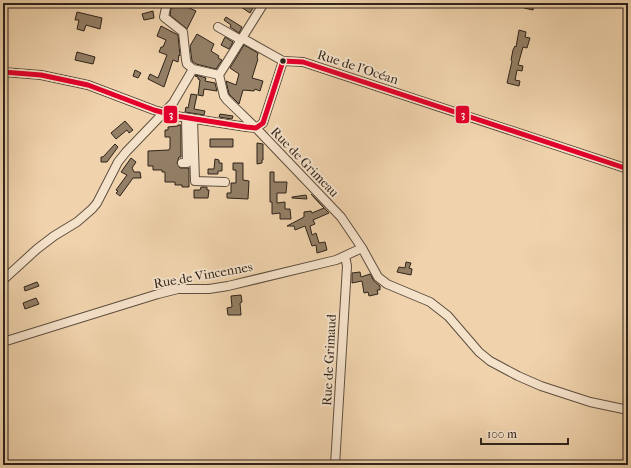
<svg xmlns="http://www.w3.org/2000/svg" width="631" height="468" font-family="'IM FELL French Canon',serif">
<rect width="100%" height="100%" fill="#f0d3ad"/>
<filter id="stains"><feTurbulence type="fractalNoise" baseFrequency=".005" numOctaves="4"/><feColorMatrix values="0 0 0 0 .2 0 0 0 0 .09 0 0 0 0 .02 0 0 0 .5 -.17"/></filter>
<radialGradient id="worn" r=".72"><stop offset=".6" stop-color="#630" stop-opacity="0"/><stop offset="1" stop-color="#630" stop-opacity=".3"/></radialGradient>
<!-- building -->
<path fill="#937f66" stroke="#2e231a" d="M143,3H158L155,8Z
M172,3H184L183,5L196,11L187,29L170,15Z
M235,3H256L250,13Z
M526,3H534L533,10L524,8Z
M153,11L154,18L144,20L142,14Z
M77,12L102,18L100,29L86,25L84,31L77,29L79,20H75Z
M226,17L242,27L239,33L230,27L231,25L224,20Z
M161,26L178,35L180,56L179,55L178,62L173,60L164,87L148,79L150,74L158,78L167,55L159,52L161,47H163L166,40L157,36Z
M519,30L526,32L525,37L530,38L527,48L523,47L518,65L523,66L522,71L517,70L515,80L520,81L519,86L507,83L512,61L511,60L513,50L515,46L516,47Z
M197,34L214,44L211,51L219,56L218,58L222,60L216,69L196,64L192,61L190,46Z
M225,37L233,42L229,49L221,45Z
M244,45L258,53L257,58L258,59L252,78L263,81L260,91L255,89L254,91L243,90L239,104L229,94L226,81L236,85L239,74L230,68Z
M77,52L95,57L93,64L75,60Z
M135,70L141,73L138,78L133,76Z
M196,75L206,78L205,81L215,83L217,91L204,89L203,96L198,95L200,80L198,79V77L195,76Z
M191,94L197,95L194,109L205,111L204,115L185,112L186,107L188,108Z
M220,114L233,116L232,119L219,117Z
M125,121L133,130L129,133L127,130L116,139L111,133Z
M178,125H181V157H179L177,163L180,168H189V187H182V185H175V182H165V172H162V170H153V166H148V151L169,150L170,148V137H165V130H168V127L178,126Z
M210,139H233V147H210Z
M257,143L263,144V160H262V163L257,164Z
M115,144L118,147L107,162H101V157H103Z
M131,158L136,162L132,168L134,172H140L141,178H133L120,196L116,193L118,191L116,190L127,175L121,172Z
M215,159L219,160V163H222V171H218V174H208V169H214Z
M233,163H243V180L249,181L248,199L227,198V193H231V183H236V170H233Z
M270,172H274V182H287L286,193H277V203L285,202V209H290L291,219H280V213L272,214V202H270Z
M201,187H207V190H209L208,198H194V190H200Z
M311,194L329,213L313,220L315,224L310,226L312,235L316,233L319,243L325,242L327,250L317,253L316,245L312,246L305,226L295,230L294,226H287L304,217V212L311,211L312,213L324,208Z
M306,195L307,199L292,198V197Z
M406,262L411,263L409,268L412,269L411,275L397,272L399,267L405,268Z
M360,272L361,277L370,274L374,281L380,286V290H377L378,294L369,296L368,292L364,293L362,281L352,283V273Z
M37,282L39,286L25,291L24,287Z
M241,295L242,302L240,303L241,315H228L227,308L232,307L231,296Z
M36,298L39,304L25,309L23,303Z"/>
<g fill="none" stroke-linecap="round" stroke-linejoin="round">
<defs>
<path id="minor" d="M167,3L164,17L183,32L186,60L187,64L193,69
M218,27L241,40
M242,38L283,61
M3,72L41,75L88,85L154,110L176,116L246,127L256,128L263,123L283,61L303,62L628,169
M219,75L224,96L227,100L256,128L341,217L362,248L378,277L387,284L430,302L448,316L479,352L490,361L518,376L541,386L590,402L628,410
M193,119L195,181L225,182
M182,163H187L186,118
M3,280L37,249L54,236L77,222L92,209L97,203L118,162L126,152L173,103L193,69L219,75L264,3
M3,342L158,294L178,289H209L228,286L336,260L362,248
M335,465L347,266L345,256"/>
</defs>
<!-- minor casing -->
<use href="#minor" stroke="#5e4f3f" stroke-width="10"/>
<!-- minor -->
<use href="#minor" stroke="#f5e2ca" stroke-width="8"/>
<defs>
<path id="bus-1" d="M3,72L41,75L88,85L154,110L176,116L246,127L256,128L263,123L283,61L303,62L628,169"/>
</defs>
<!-- bus-1 casing -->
<use href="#bus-1" stroke="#f5e2ca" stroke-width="8"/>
<!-- bus-1 -->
<use href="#bus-1" stroke="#e4002b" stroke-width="5"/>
</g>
<!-- markers -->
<circle fill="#2e231a" stroke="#f5e2ca" stroke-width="1.5" cx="283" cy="61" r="3.5"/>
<g text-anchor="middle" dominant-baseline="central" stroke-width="4" stroke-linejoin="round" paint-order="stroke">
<!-- street labels -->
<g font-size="13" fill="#2e231a" stroke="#f5e2ca">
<text transform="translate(358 67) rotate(18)">Rue de l'Océan</text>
<text transform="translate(305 162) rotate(46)">Rue de Grimeau</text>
<text transform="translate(203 275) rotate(-10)">Rue de Vincennes</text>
<text transform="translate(329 360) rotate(-87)">Rue de Grimaud</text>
</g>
</g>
<g stroke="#f5e2ca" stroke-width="1.5">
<rect x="455" y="105" width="15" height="19" rx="4" fill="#e4002b"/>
<rect x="163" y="105" width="15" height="19" rx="4" fill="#e4002b"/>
</g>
<g font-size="11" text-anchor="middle" font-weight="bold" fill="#fff">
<text x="463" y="118">3</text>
<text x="171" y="118">3</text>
</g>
<!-- margin -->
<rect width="631" height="468" fill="none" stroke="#f0d3ad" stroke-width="16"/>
<rect x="4" y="4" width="623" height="460" fill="none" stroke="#2e231a" stroke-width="2"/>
<rect x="8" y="8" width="615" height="452" fill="none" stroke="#2e231a"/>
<!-- scale -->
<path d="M481 438v6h87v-6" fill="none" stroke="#2e231a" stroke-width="2"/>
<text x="487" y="438" font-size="12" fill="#2e231a" stroke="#f5e2ca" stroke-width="3" paint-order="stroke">100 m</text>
<rect width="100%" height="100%" filter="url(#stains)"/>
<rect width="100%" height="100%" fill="url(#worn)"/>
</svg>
